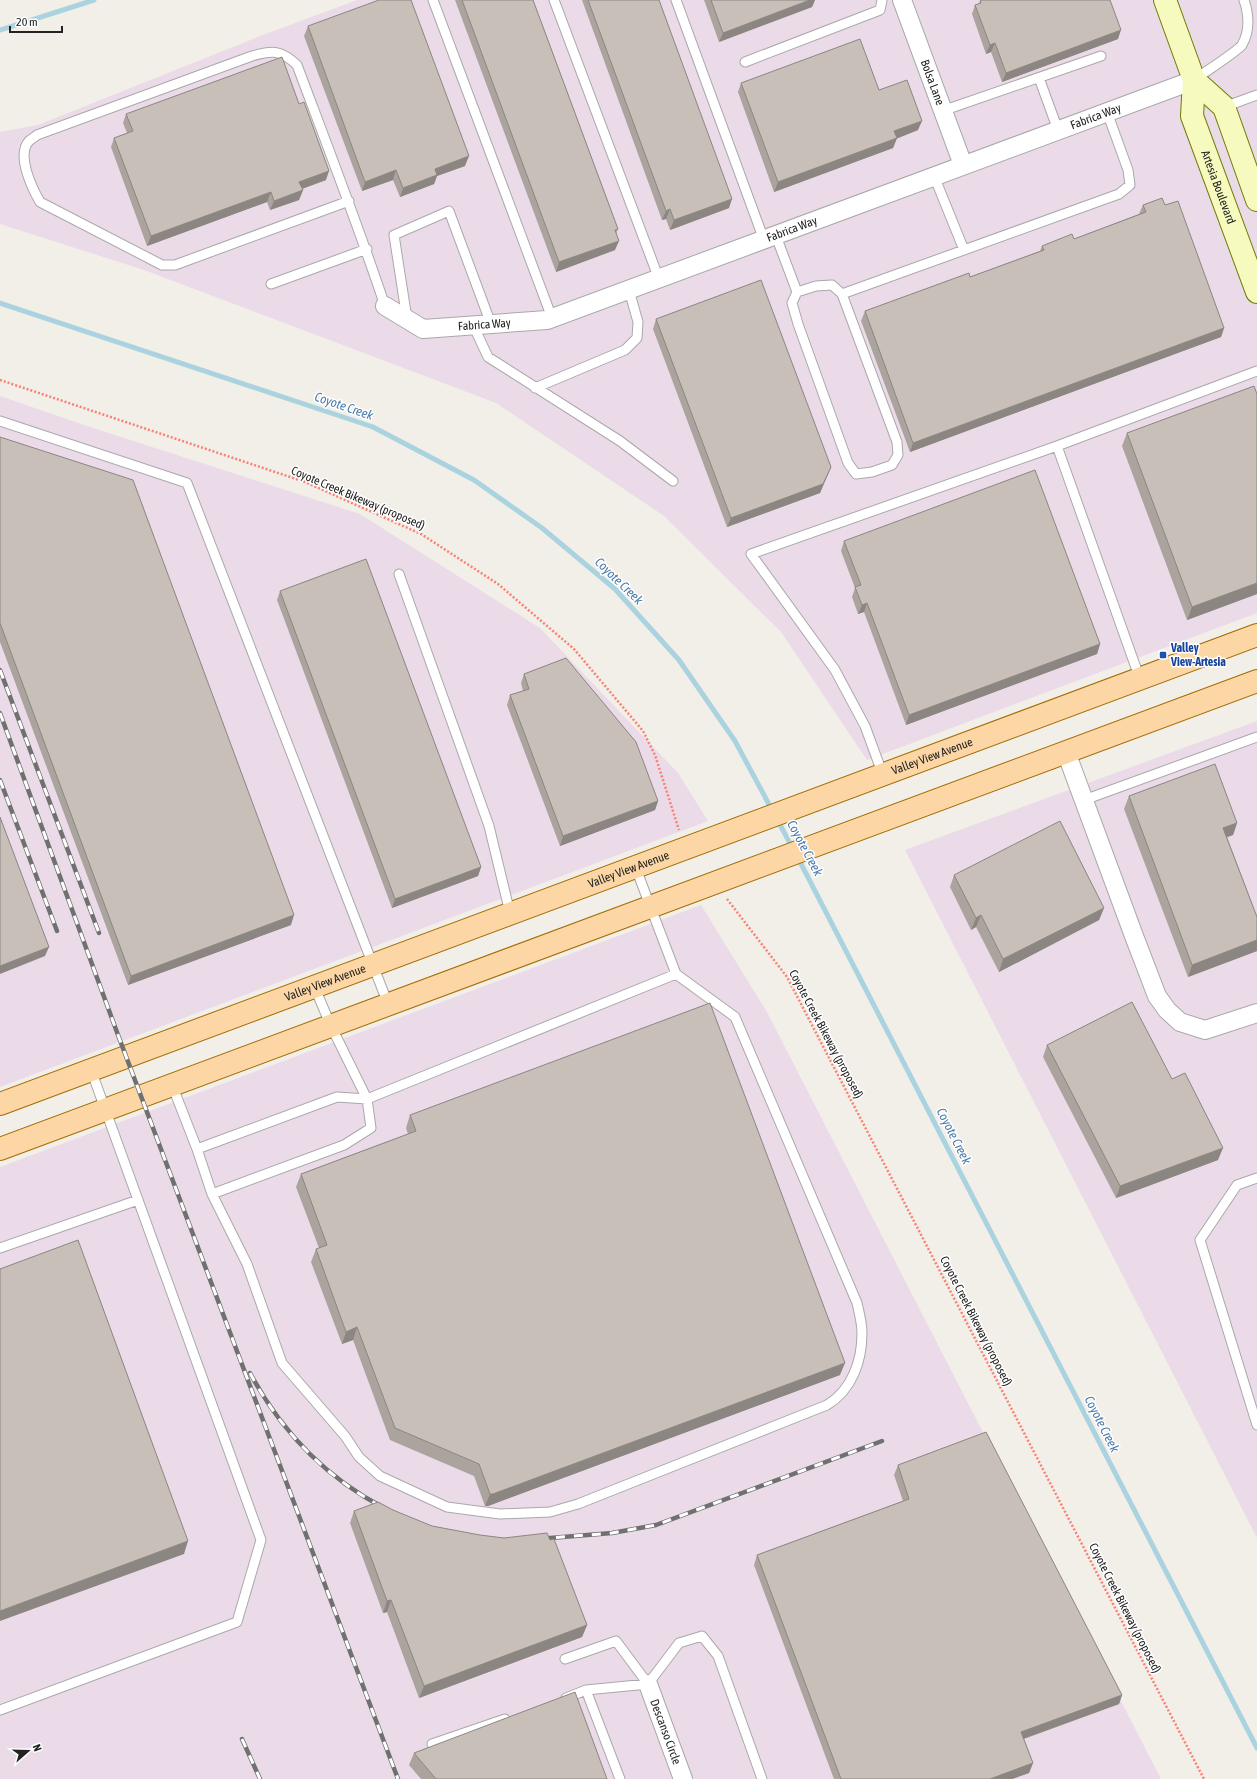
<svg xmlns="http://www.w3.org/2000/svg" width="1257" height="1779" font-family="'Asap Condensed',sans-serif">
<rect width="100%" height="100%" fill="#f2efe9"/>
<!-- industrial -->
<path fill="#ebdbe8" d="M357,0H1257V613L867,760L781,632L664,516L496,403L144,270L0,224V132L38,125L263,35Z
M0,396L84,425L360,514L540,628L678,773L708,821L0,1087Z
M1257,721V1538L905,850Z
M701,905L767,1012L1161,1779H0V1167Z"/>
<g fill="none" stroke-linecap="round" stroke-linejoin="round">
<!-- stream -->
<path stroke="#aad3df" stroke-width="5" d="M0,30L94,0
M0,303L373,427L474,480L542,528L615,589L679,660L735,741L772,810
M777,819L793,849
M798,858L1257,1748"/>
<defs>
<path id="service" d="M433,0L552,318
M554,0L659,279
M676,0L764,240
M745,62L880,10L882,0
M1039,78L1058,130
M1194,80C1202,74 1238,51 1242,45C1250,31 1249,15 1244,0
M1224,107L1257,95
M942,111L1101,56
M934,176L964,250
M349,201L175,265H162L40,202C32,188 16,155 29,141C31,139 35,137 37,135L252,56C273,50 281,50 297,65C327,145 358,225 385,306
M776,236L797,292L816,286L832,285L842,294L1119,194L1130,185L1128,170L1107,112
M271,284L367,249
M797,292L792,303L798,324L848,463L856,474L872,472L892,465L898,455L897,442L842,294
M407,319L394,235L449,211L491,324
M473,325L488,357L620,441L673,481
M535,388L625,350L637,338L638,322L629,290
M0,421L187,483L388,1004
M1057,446L1257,371
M399,574L489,826L510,913
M883,775L865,726L835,670L751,554L1057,446L1140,679
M1084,800L1257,737
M172,1085L197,1149L212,1194L247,1264L282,1363L345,1436L359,1457L380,1476L447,1507L500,1514L550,1512L578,1504L827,1405C852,1390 862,1361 862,1333C862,1323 859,1312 857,1303L735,1017L676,974
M197,1149L337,1097L367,1099L676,974L635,866
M1257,1178L1237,1185L1200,1240L1257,1425
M212,1194L344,1145L371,1128L367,1099L331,1026L314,986
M0,1248L138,1200
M565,1659L616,1641L648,1684
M586,1690L620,1779
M566,1698L586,1690L648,1684L679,1643L702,1636L718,1656L762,1779
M0,1710L237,1622L261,1540L91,1070
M432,1744L505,1719"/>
<g id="minor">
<path id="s1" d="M902,0L963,165"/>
<path id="s2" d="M385,306L423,329L547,320L1194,80"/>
<path d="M1066,752L1134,936L1157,996L1167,1010L1180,1022L1205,1030L1257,1013"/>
<path id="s3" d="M648,1684L683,1779"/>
</g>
<g id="secondary">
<path id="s4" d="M1165,0L1194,80L1192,116L1257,292"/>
<path d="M1194,80L1224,107L1257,200"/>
</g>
<g id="primary">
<path id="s5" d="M0,1104L1257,635"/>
<path d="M0,1149L1257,681"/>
</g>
</defs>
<!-- service casing -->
<use href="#service" stroke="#a9a9a9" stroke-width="11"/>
<!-- minor casing -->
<use href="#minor" stroke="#a9a9a9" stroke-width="20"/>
<!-- secondary casing -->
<use href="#secondary" stroke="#707d05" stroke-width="24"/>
<!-- primary casing -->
<use href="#primary" stroke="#a06b00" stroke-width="24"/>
<!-- path -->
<path stroke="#fa8072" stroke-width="2.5" stroke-dasharray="2 2" stroke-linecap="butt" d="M0,380L305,482L421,534L498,584L574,649L643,731L655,755L679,830
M727,899L787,977L1204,1779"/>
<!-- service -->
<use href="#service" stroke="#fff" stroke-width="9"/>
<!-- minor -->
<use href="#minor" stroke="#fff" stroke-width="18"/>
<!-- secondary -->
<use href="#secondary" stroke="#f7fabf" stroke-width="22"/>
<!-- primary -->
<use href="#primary" stroke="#fcd6a4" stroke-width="22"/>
<defs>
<path id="rail" d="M0,670L99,933
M0,713L118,1035L398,1779
M0,780L57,931
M250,1373C281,1431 325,1477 384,1508
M538,1539L612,1533L656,1525L882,1441
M242,1739L260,1779"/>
</defs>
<!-- rail casing -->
<use href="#rail" stroke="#707070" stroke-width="4.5"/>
<!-- rail -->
<use href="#rail" stroke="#fff" stroke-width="3" stroke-dasharray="9" stroke-linecap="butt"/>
</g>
<!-- wall -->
<path fill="#aba49e" d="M455,0H533L618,229L616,234L615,250L556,272Z
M582,0H659L729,208L670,230L666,219L662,220Z
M704,0H815L812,7L719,42Z
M980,1L1118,39L1002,82L991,52L986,54L972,14L975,5L979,4Z
M308,26L465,166L437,176L434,184L400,197L393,180L362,191L304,36Z
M741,83L879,90L918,130L897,138L893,148L774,192L738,92Z
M126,114L326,180L302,189L303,190L299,200L270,210L267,202L147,246L111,147L114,138L127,133L123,123Z
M1143,205H1165L1224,328L1221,337L910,452L861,321L865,311L970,277L1040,251L1042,246L1074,239L1139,214Z
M656,319L831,467L820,493L727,527L653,329Z
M1127,433L1257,594L1187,620L1122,446Z
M0,437L291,925L128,985L0,642Z
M844,541L1100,644L1097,654L906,725L864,612L858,614L852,597L855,588L841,551Z
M280,591L481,867L478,876L392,908L277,600Z
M524,674L658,801L655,810L560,846L507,705L510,695L523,691L521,683Z
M1129,796L1237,823L1233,835L1227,837L1257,917V951L1188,977L1124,809Z
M954,875L1104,908L1099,920L999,972L976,927L971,930L950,887Z
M1047,1045L1218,1160L1116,1198L1043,1057Z
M410,1115L840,1375L488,1506H485L474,1476L390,1440L353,1340L342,1344L311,1262L316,1249L319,1248L296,1187L301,1174L408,1134L406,1128Z
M898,1465L1122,1695L1119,1704L1024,1739L1033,1763L1029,1773L1012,1779H834L754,1565L757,1555L903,1501L894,1475Z
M393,1510L587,1625L582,1637L419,1698L387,1612L383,1613L350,1523L354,1511Z
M414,1753L607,1779H421L409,1765Z"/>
<!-- shaded-wall -->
<path fill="#8b8681" d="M810,0H815L812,7L719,42L723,33Z
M1121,30L1118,39L1002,82L1006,73Z
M995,43L991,52L986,54L990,45Z
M922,121L918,130L891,141L894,131Z
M897,138L893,148L774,192L778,182Z
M469,156L465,166L437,176L434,184L400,197L403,188L435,169Z
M396,170L393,180L362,191L365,182Z
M329,171L326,180L296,191L299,182Z
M303,190L299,200L270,210L274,201Z
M271,192L267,202L147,246L151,236Z
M732,199L729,208L670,230L674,220Z
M670,209L666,219L662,220L666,211Z
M619,241L615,250L556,272L559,262Z
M1224,328L1221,337L910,452L913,443Z
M831,467L820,493L727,527L731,518Z
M1257,583V594L1187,620L1192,607Z
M867,603L864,612L858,614L862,605Z
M1100,644L1097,654L906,725L909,715Z
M658,801L655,810L560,846L563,836Z
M1237,823L1233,835L1219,840L1223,828Z
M481,867L478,876L392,908L395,899Z
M1104,908L1099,920L999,972L1003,959Z
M294,915L291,925L128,985L131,976Z
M981,915L976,927L971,930L976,918Z
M1257,940V951L1188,977L1192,965Z
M49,947L45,956L0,974V966Z
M1223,1148L1218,1160L1116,1198L1120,1186Z
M357,1327L353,1340L342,1344L346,1332Z
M845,1363L840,1375L488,1506H485L490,1494Z
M188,1541L184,1554L0,1621V1611Z
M391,1600L387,1612L383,1613L387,1601Z
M587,1625L582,1637L419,1698L424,1686Z
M1122,1695L1119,1704L1017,1741L1021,1732Z
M1033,1763L1029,1773L1012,1779H990Z"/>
<!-- building -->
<path fill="#c7bfb8" stroke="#8b8681" d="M379,0H411L469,156L435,169L437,175L403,188L396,170L365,182L308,26Z
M462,0H533L618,229L615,230L619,241L559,262Z
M588,0H659L732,199L674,220L670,209L666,211Z
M711,0H810L723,33Z
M981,0H1110L1121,30L1006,73L995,43L990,45L975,5L981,3L980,1Z
M860,39L879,90L907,80L922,121L894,131L897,138L778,182L741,83Z
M282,57L299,104L304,102L329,171L299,182L303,190L274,201L271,192L151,236L114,138L133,131L126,114Z
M1162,198L1165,205L1178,201L1224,328L913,443L865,311L969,273L970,277L1044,250L1042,246L1072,234L1074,239L1146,212L1143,205Z
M761,280L831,467L823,484L731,518L656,319Z
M1254,386L1257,394V583L1192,607L1127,433Z
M0,437L133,480L294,915L131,976L0,623Z
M1035,470L1100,644L909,715L867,603L862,605L855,587L861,585L844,541Z
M366,559L481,867L395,899L280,591Z
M566,658L636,742L658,801L563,836L510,695L529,689L524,674Z
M1215,764L1237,823L1223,828L1257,917V940L1192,965L1129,796Z
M0,817L49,947L0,966Z
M1060,821L1104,908L1003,959L981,915L976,918L954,875Z
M1132,1002L1172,1079L1185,1073L1223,1148L1120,1186L1047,1045Z
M710,1003L845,1363L493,1494H490L479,1464L395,1428L357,1327L346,1332L316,1249L327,1245L301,1174L416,1131L410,1115Z
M78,1240L188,1541L0,1611V1269Z
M986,1432L1122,1695L1021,1732L1033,1763L990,1779H841L757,1555L909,1499L898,1465Z
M378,1502L393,1510L432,1526L480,1535L504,1538L547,1533L550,1540L554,1539L587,1625L424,1686L391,1600L387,1601L354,1511Z
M575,1692L607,1779H436L414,1753Z"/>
<!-- markers -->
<rect fill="#1a4fb4" stroke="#fff" stroke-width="1.5" x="1159" y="651" width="8" height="8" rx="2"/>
<g text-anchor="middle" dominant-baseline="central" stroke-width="3" stroke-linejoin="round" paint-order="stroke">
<!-- street labels -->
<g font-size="12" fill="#222" stroke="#fff">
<text stroke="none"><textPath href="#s1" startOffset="88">Bolsa Lane</textPath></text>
<text stroke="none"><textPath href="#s2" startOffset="754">Fabrica Way</textPath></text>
<text stroke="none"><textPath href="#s4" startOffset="197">Artesia Boulevard</textPath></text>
<text stroke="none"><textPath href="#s2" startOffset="430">Fabrica Way</textPath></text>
<text stroke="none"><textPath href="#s2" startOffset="106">Fabrica Way</textPath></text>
<text transform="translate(358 498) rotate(23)">Coyote Creek Bikeway (proposed)</text>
<text stroke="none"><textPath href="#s5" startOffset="995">Valley View Avenue</textPath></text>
<text stroke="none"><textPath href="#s5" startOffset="671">Valley View Avenue</textPath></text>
<text stroke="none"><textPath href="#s5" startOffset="347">Valley View Avenue</textPath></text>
<text transform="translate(826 1034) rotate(62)">Coyote Creek Bikeway (proposed)</text>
<text transform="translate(976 1321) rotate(63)">Coyote Creek Bikeway (proposed)</text>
<text transform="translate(1125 1608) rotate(63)">Coyote Creek Bikeway (proposed)</text>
<text stroke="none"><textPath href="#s3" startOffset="51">Descanso Circle</textPath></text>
</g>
<!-- transit labels -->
<g font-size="12" font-weight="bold" fill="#164399" stroke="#fff" text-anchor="start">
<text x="1171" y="648">Valley<tspan x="1171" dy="14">View-Artesia</tspan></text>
</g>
<!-- water labels -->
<g font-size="13" font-style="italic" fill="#4a7aab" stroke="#fff">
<text transform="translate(344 406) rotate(19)">Coyote Creek</text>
<text transform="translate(619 581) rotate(44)">Coyote Creek</text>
<text transform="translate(805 848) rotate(62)">Coyote Creek</text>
<text transform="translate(954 1136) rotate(63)">Coyote Creek</text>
<text transform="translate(1102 1424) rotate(63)">Coyote Creek</text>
</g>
</g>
<!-- north arrow -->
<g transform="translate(28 1751) rotate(70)" stroke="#ffffff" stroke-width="3" paint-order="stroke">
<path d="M0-3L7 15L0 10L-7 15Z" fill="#222222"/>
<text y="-6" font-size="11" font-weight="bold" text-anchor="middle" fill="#222222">N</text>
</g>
<!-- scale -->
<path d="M10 26v6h52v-6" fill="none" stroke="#222222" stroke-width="2"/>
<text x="16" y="26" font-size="12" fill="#222222" stroke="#ffffff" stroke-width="3" paint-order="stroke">20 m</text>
</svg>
